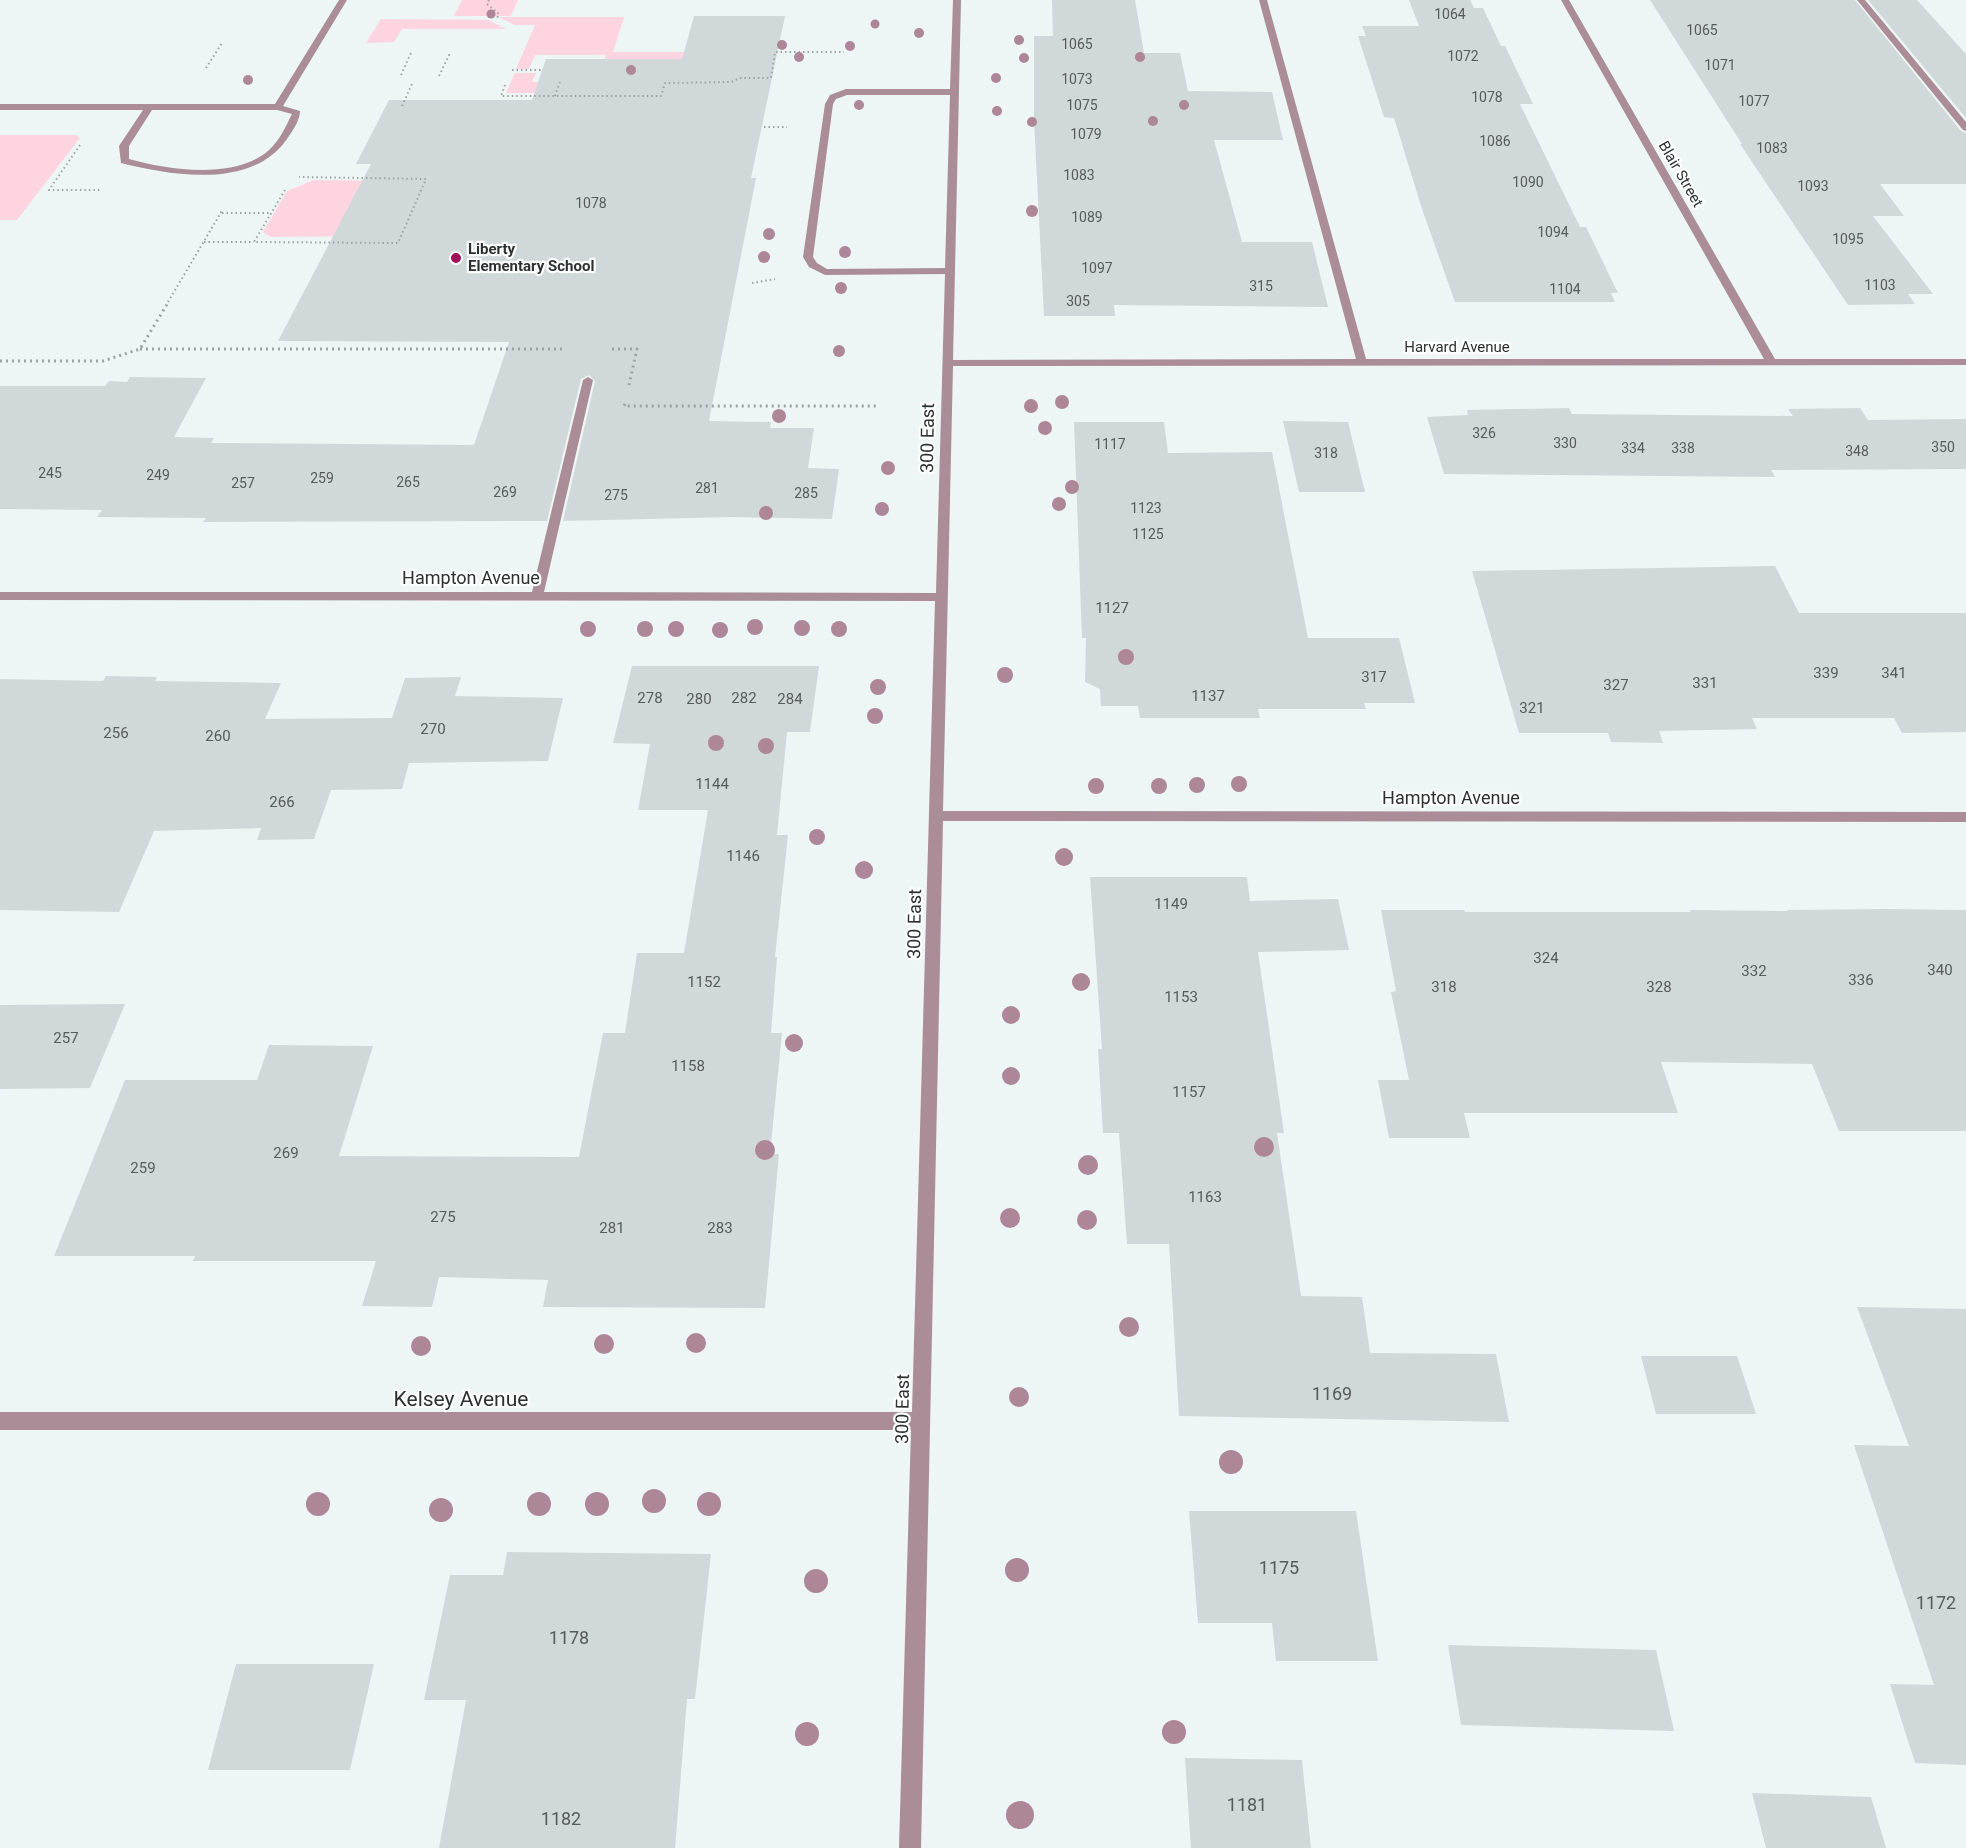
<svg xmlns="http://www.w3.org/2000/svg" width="1966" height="1848" font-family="Roboto,sans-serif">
<rect width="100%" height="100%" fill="#edf5f5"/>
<!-- green -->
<path fill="#fed4e1" d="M462,0H518L511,16H454Z
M499,17H624L613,52H771L595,86L606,55H535L529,69H516L535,25H514Z
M381,19L489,20L506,29H402L394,42L366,43Z
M515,73H536L532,82H556L552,93H506Z
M0,135H76L80,138L17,220H0Z
M314,180L408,181L391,236L270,237L263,232L287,191Z"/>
<!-- building -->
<path fill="#d1d8d9" d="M1052,0H1135L1144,53H1180L1188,91L1272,92L1283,140H1214L1242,242H1312L1328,307L1114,305L1115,316H1044L1034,120V36H1053Z
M1409,0H1470L1474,8H1483L1501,46H1505L1533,104H1520L1580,227H1586L1618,293H1611L1615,302H1455L1422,209L1394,118L1384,117L1358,36H1366L1362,26H1419Z
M1650,0H1855L1961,131L1966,133V184H1880L1904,216H1873L1933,294H1908L1915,304L1848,305L1740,144H1742Z
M1868,0H1917L1966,54V118Z
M694,16H785L751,178H756L709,421L771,422L770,428H814L808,468L839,469L832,519L733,517L563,521L595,381L589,375L581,379L547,521L203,522L206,518L97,517L102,510L0,509V386H105L109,381L127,382L130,377L206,378L174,437L214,438L211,443L474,445L509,342L278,341L371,164H356L389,100H532L546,59H682Z
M1569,408L1572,414L1793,416L1788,409L1860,408L1868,420L1966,419V469L1771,470L1775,477L1444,474L1427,417L1468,415L1467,410Z
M1283,421L1348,422L1365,492H1299Z
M1074,422H1164L1168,453L1272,452L1308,638H1399L1415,703H1364L1366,709H1258L1260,718H1140L1138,706H1101L1100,689L1085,682L1086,638H1082Z
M1775,566L1799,613H1966V732L1902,733L1894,718H1752L1757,729L1659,731L1663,743L1611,742L1608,733H1519L1472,571Z
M632,666H819L810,732H787L777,835H788L775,957H777L771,1033H782L770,1154H779L765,1308L543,1307L548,1280L439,1277L432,1307L362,1306L376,1261H193L195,1256H54L125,1080H257L269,1045L373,1046L339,1156L579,1157L603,1033H625L637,953H684L708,810H638L650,744L613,743Z
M106,676L157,677L155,681L281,683L265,719L392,718L405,678L461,677L455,696L563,698L548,761L409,763L402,789L331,790L314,839L257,840L261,828L154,831L119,912L0,910V679L103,681Z
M1090,877H1247L1250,901L1338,899L1349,950L1258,952L1284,1133H1277L1301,1296L1362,1297L1370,1353L1496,1354L1509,1422L1179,1416L1169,1244H1127L1119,1133H1103L1098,1049H1102Z
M1886,909L1966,910V1131H1839L1812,1064L1661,1062L1678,1113H1464L1470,1138H1389L1378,1080H1409L1391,992L1396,991L1381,910H1464L1465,912H1691L1690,910L1788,911L1787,910Z
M125,1004L90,1088L0,1089V1005Z
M1857,1307L1966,1309V1765L1915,1763L1890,1684L1934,1685L1854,1445L1909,1446Z
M1641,1356H1737L1756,1414H1656Z
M1189,1511H1356L1378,1661H1276L1272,1623H1198Z
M507,1552L711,1554L695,1699H687L675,1848H439L466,1700H424L450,1575H503Z
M1448,1645L1656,1650L1674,1731L1461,1725Z
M236,1664H374L350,1770H208Z
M1185,1758L1302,1760L1311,1848H1191Z
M1752,1793L1871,1797L1886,1848H1766Z"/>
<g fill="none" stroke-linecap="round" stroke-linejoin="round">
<!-- path-far1 -->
<path stroke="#9da3a3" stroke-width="2" stroke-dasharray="1.5 3" stroke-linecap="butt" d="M489,0L487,4L499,14L497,18
M206,68L222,43
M512,70H542
M401,75L411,53
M439,76L450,53
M505,85L501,96H661L665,83L731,82L740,78H771L775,52H844
M555,96L560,82
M402,106L412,84
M764,127H787
M80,145L49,190H100
M285,190L254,242L398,243L426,179L299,177
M222,213H271
M204,242H254
M752,283L775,279
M168,302L223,209"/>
<!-- path -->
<path stroke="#9da3a3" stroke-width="3" stroke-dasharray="2 4" stroke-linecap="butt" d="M140,349H565
M612,349H637L629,385
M0,361H103L140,349L169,301
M625,404L624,406H879"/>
<!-- minor -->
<path fill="#aa8d96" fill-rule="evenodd" d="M339,0H347L283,106L300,111C300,119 294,129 289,136C255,190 173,176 121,163L119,146L143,110H0V104H275ZM152,110H277L292,114C286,126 280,140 269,150C236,180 168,170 129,159V146Z
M953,0H961L953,360L1356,359L1259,0H1267L1366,359H1764L1561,0H1569L1775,359H1966V365L953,366L943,811L1966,812V822L943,821L921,1848H899L911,1430H0V1412H912L935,601L0,600V592H532L583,380L588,377L593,380L544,592L936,593L945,274L825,275L809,267L803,257L825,104L830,95L846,89H950ZM847,95H950L945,268L827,269L817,263L813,257L833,104L836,99Z
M1857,0H1865L1966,122V131L1963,130Z"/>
</g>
<!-- trees -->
<g fill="#ad8698">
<circle cx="491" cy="14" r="4.5"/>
<circle cx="875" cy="24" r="4.5"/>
<circle cx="919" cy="33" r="5"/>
<circle cx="1019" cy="40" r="5"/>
<circle cx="782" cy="45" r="5"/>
<circle cx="850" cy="46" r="5"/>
<circle cx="799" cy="57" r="5"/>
<circle cx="1140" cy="57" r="5"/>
<circle cx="1024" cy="58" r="5"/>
<circle cx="631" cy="70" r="5"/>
<circle cx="996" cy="78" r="5"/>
<circle cx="248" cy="80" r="5"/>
<circle cx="859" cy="105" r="5"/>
<circle cx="1184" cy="105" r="5"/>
<circle cx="997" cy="111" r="5"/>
<circle cx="1153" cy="121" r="5"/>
<circle cx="1032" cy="122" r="5"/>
<circle cx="1032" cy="211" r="6"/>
<circle cx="769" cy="234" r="6"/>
<circle cx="845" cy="252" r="6"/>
<circle cx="764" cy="257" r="6"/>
<circle cx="841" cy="288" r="6"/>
<circle cx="839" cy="351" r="6"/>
<circle cx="1062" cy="402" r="7"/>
<circle cx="1031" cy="406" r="7"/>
<circle cx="779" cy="416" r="7"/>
<circle cx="1045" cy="428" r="7"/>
<circle cx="888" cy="468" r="7"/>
<circle cx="1072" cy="487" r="7"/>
<circle cx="1059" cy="504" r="7"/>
<circle cx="882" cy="509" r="7"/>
<circle cx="766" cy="513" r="7"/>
<circle cx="755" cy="627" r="8"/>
<circle cx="802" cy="628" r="8"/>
<circle cx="588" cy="629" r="8"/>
<circle cx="645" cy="629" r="8"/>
<circle cx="676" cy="629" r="8"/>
<circle cx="839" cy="629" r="8"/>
<circle cx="720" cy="630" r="8"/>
<circle cx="1126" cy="657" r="8"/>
<circle cx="1005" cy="675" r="8"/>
<circle cx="878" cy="687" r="8"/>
<circle cx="875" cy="716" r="8"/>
<circle cx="716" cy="743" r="8"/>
<circle cx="766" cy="746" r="8"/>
<circle cx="1239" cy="784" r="8"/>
<circle cx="1197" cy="785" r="8"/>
<circle cx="1096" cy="786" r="8"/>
<circle cx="1159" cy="786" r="8"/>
<circle cx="817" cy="837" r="8"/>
<circle cx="1064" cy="857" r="9"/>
<circle cx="864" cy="870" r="9"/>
<circle cx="1081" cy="982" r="9"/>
<circle cx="1011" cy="1015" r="9"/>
<circle cx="794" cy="1043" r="9"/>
<circle cx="1011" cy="1076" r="9"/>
<circle cx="1264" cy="1147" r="10"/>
<circle cx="765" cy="1150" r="10"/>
<circle cx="1088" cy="1165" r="10"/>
<circle cx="1010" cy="1218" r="10"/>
<circle cx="1087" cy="1220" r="10"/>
<circle cx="1129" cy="1327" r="10"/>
<circle cx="696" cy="1343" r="10"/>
<circle cx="604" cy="1344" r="10"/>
<circle cx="421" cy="1346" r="10"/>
<circle cx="1019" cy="1397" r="10"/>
<circle cx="1231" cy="1462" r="12"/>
<circle cx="654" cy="1501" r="12"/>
<circle cx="318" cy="1504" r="12"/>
<circle cx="539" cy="1504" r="12"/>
<circle cx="597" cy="1504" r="12"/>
<circle cx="709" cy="1504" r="12"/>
<circle cx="441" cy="1510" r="12"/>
<circle cx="1017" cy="1570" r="12"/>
<circle cx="816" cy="1581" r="12"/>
<circle cx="1174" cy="1732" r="12"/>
<circle cx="807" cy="1734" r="12"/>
<circle cx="1020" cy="1815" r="14"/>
</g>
<!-- markers -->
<circle fill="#a01159" stroke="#fff" stroke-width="2" cx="456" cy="258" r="6"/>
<g text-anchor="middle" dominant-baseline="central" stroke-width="4.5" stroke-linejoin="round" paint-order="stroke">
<!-- far-number labels -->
<g font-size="14" fill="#565a5a">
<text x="1450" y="14">1064</text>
<text x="1702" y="30">1065</text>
<text x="1077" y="44">1065</text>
<text x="1463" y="56">1072</text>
<text x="1720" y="65">1071</text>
<text x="1077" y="79">1073</text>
<text x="1487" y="97">1078</text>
<text x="1754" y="101">1077</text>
<text x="1082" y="105">1075</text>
<text x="1086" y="134">1079</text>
<text x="1495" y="141">1086</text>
<text x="1772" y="148">1083</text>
<text x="1079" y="175">1083</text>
<text x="1528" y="182">1090</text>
<text x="1813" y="186">1093</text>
<text x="591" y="203">1078</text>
<text x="1087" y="217">1089</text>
<text x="1553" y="232">1094</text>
<text x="1848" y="239">1095</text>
<text x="1097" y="268">1097</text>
<text x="1880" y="285">1103</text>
<text x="1261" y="286">315</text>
<text x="1565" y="289">1104</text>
<text x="1078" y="301">305</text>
<text x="1484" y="433">326</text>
<text x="1565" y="443">330</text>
<text x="1110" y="444">1117</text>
<text x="1943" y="447">350</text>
<text x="1633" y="448">334</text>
<text x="1683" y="448">338</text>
<text x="1857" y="451">348</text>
<text x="1326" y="453">318</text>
<text x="50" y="473">245</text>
<text x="158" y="475">249</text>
<text x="322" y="478">259</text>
<text x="408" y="482">265</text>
<text x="243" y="483">257</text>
<text x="707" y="488">281</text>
<text x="505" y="492">269</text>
<text x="806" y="493">285</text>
<text x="616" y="495">275</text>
<text x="1146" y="508">1123</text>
<text x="1148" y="534">1125</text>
</g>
<!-- far-street labels -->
<g font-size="15" fill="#2d3030" stroke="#fff">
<text transform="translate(1681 174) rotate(60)">Blair Street</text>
<text x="1457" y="347">Harvard Avenue</text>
</g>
<!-- far-poi labels -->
<g font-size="15" font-weight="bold" fill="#2d3030" stroke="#fff" text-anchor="start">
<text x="468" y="249">Liberty<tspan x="468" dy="17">Elementary School</tspan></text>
</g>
<!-- number labels -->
<g font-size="15" fill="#565a5a">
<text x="1112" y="608">1127</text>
<text x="1826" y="673">339</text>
<text x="1894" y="673">341</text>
<text x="1374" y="677">317</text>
<text x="1705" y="683">331</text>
<text x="1616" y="685">327</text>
<text x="1208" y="696">1137</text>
<text x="650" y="698">278</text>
<text x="744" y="698">282</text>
<text x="699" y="699">280</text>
<text x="790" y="699">284</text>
<text x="1532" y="708">321</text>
<text x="433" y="729">270</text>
<text x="116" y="733">256</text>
<text x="218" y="736">260</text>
<text x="712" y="784">1144</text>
<text x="282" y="802">266</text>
<text x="743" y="856">1146</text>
<text x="1171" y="904">1149</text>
<text x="1546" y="958">324</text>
<text x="1940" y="970">340</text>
<text x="1754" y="971">332</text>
<text x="1861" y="980">336</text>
<text x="704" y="982">1152</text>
<text x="1444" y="987">318</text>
<text x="1659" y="987">328</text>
<text x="1181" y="997">1153</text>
<text x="66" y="1038">257</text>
<text x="688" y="1066">1158</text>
<text x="1189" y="1092">1157</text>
<text x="286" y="1153">269</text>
<text x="143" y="1168">259</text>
<text x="1205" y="1197">1163</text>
<text x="443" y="1217">275</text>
<text x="612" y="1228">281</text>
<text x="720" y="1228">283</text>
</g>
<!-- street labels -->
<g font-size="18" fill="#2d3030" stroke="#fff">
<text transform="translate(927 438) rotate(-89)">300 East</text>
<text x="471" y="577">Hampton Avenue</text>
<text x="1451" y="797">Hampton Avenue</text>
<text transform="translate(914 924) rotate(-89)">300 East</text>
<text transform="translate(902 1409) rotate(-89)">300 East</text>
</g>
<!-- near-number labels -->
<g font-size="18" fill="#565a5a">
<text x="1332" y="1393">1169</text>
<text x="1279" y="1567">1175</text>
<text x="1936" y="1602">1172</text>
<text x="569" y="1637">1178</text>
<text x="1247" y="1804">1181</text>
<text x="561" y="1818">1182</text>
</g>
<!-- near-street labels -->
<g font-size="21" fill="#2d3030" stroke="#fff">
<text x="461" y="1399">Kelsey Avenue</text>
</g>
</g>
</svg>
